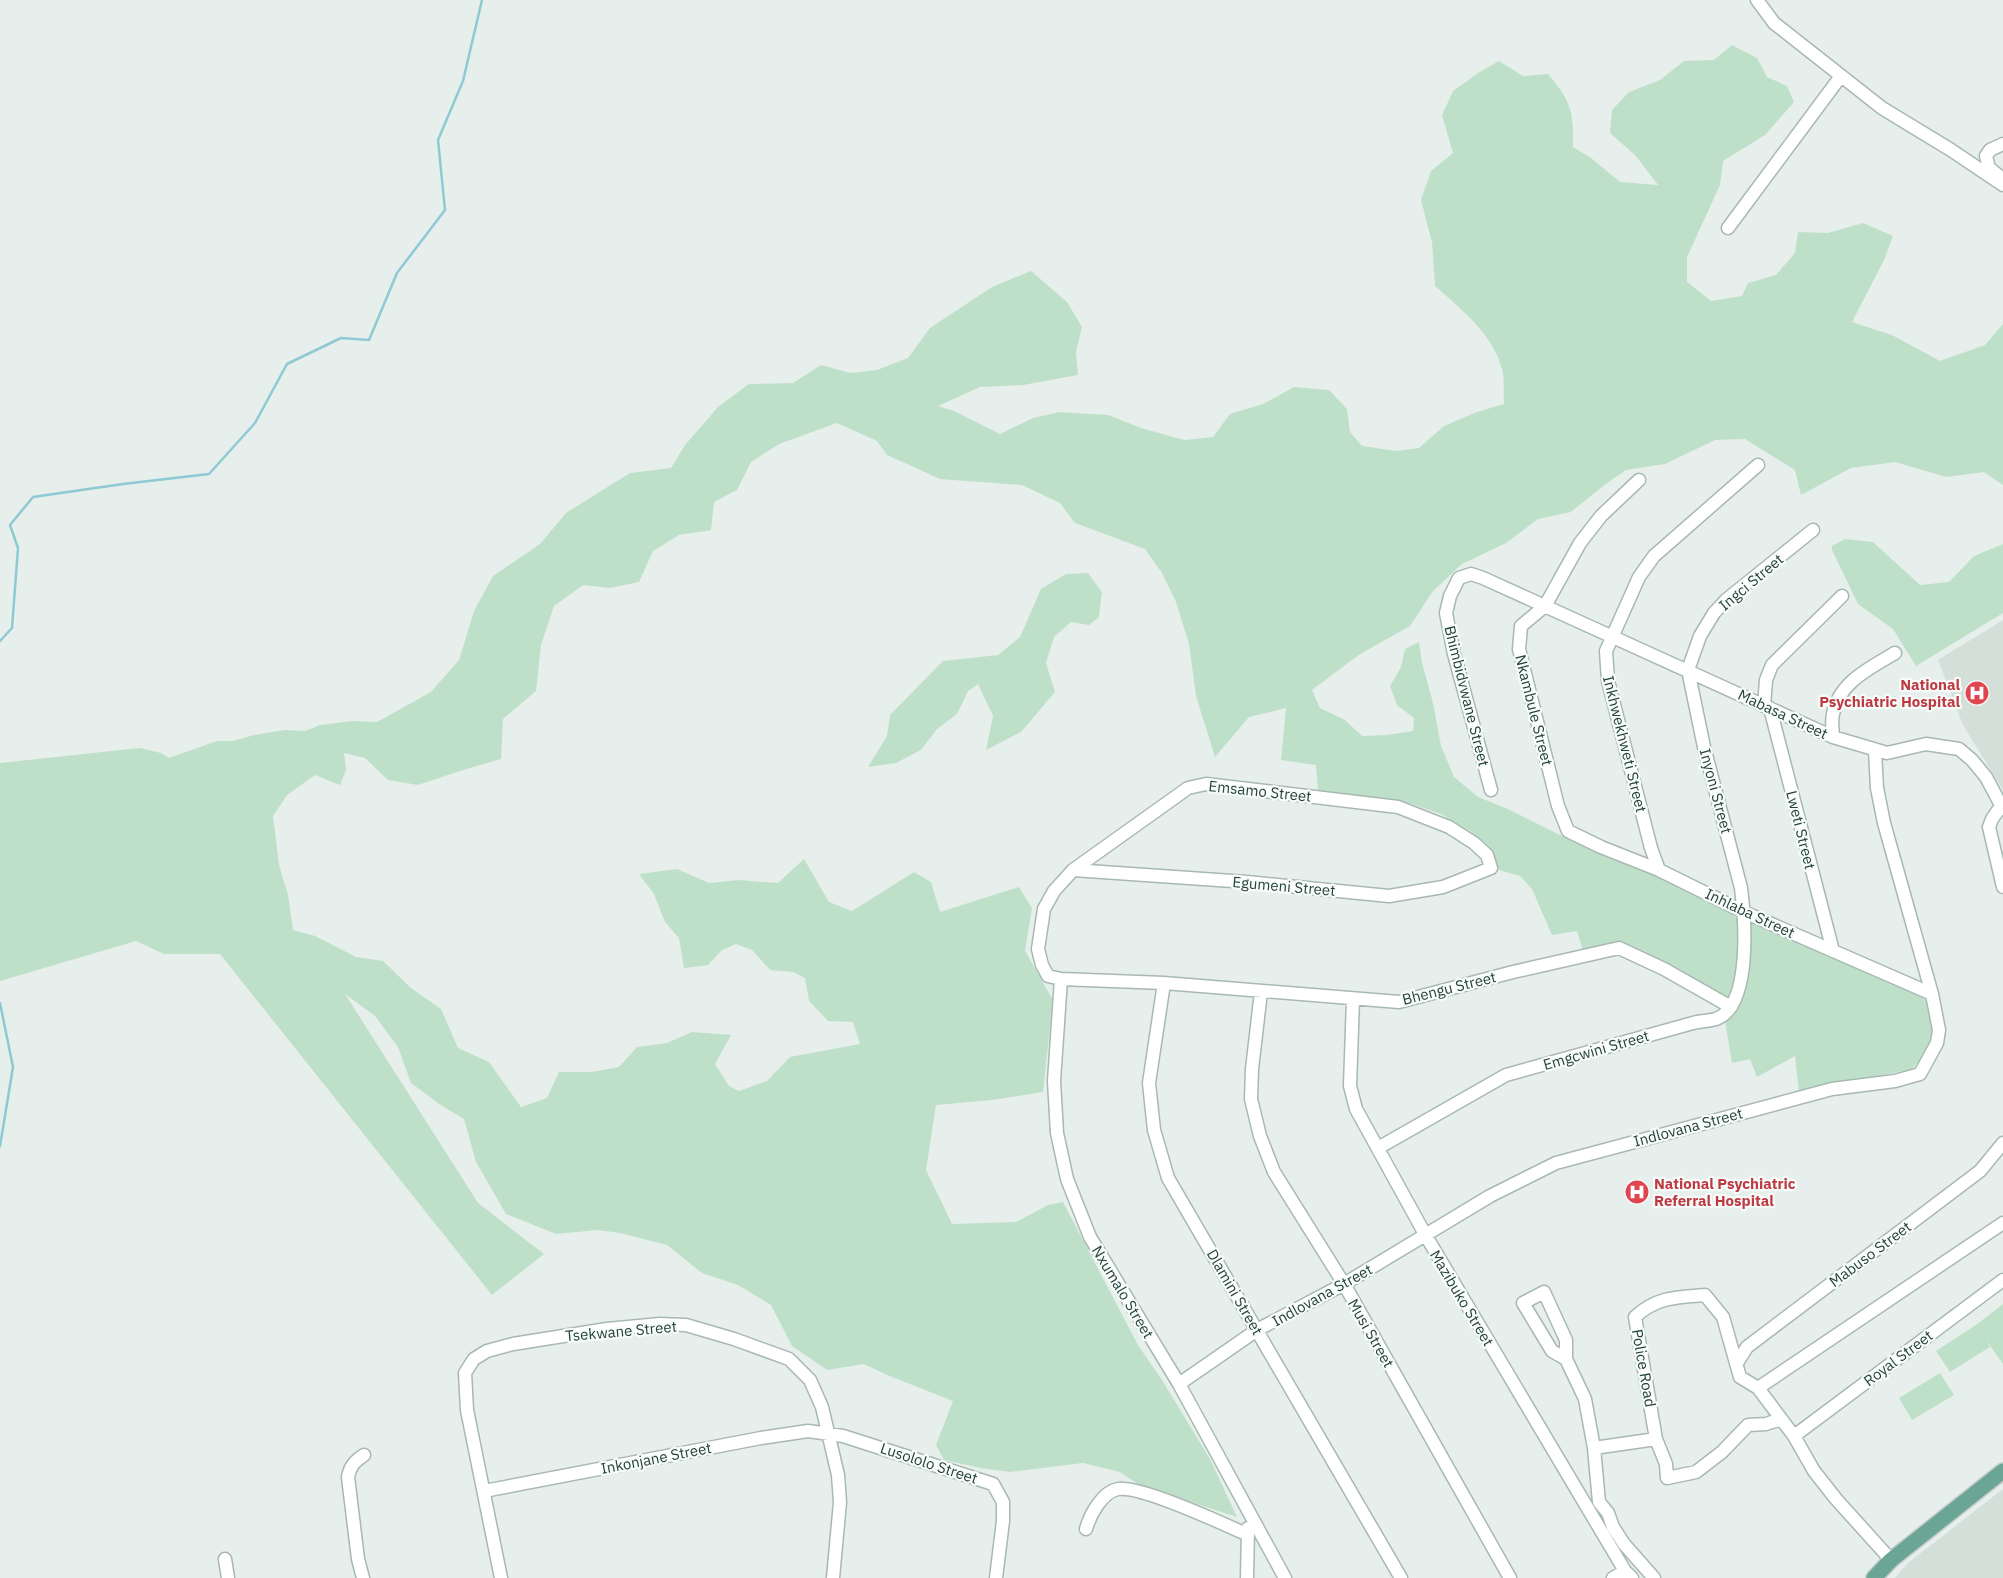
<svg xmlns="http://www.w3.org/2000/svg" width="2003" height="1578" font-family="'IBM Plex Sans',sans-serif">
<rect width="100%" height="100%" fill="#e6efeb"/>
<!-- built -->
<path fill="#d4dfda" d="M2003,620V790L1963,725L1938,660Z
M2003,1489V1578H1895L1908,1563Z"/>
<!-- green -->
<path fill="#bfe0c8" d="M1732,45L1757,58L1767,77L1787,86L1794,102L1765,135L1723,161L1720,185L1687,257V282L1711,301L1742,296L1748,283L1776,275L1795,253L1798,232L1828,233L1863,223L1893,236L1884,260L1852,322L1892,335L1940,361L1985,345L2003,324V485L1984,472L1946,477L1895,462L1851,468L1801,495L1795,470L1745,439L1715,440L1665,464L1626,470L1603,486L1571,512L1538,519L1506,543L1462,564L1433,591L1410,626L1360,654L1312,690L1320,708L1345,720L1362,736L1386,735L1413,731L1414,718L1397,705L1390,686L1401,667L1405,649L1419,642L1422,663L1433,703L1441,746L1454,777L1478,797L1508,809L1566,838L1621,859L1711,899L1737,918V979L1729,1003L1638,950L1620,945L1584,954L1577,931L1552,935L1532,889L1520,876L1499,870L1490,847L1470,831L1441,814L1412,804L1318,790L1316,765L1281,760L1286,708L1249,717L1215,757L1196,696L1189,644L1176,602L1162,573L1145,549L1075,523L1060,503L1022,485L940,479L887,455L877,441L837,423L779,444L751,462L737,490L714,502L711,530L679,535L653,551L639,582L610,588L583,585L554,606L541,645L536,691L503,719L501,759L463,770L418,785L388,780L365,758L344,753L346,770L340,785L315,775L287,795L273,816L279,865L288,895L293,930L315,936L356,957L383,961L411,988L441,1009L458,1048L489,1062L521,1107L547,1098L559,1072H592L619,1067L637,1047L667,1043L692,1032L731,1035L715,1064L729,1086L739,1091L767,1081L790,1057L860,1044L853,1022L828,1021L809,1001L805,978L793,972L770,970L752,950L736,944L722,950L708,965L684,968L679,938L665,922L654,894L639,874L677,869L709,883L739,880L778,883L804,859L829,902L852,911L914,872L931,882L940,912L1019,887L1032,908L1025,951L1053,1000L1043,1092L992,1100L936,1105L926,1170L952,1224L1016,1222L1048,1205L1063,1202L1138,1345L1162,1380L1210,1459L1237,1517L1141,1486L1120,1472L1083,1463L1010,1472L981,1468L944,1460L936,1445L953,1401L887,1375L864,1364L827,1370L792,1346L771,1305L738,1285L702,1273L667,1245L620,1233L598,1230L556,1234L506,1214L476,1162L464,1119L439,1104L411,1083L398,1047L375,1016L345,994L478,1203L544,1254L492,1295L220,954H164L136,941L0,981V763L140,748L161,753L169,758L217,741H233L254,735L285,730L305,731L320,725L352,721L377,722L431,692L459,660L474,611L493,576L540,544L566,513L630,473L671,468L685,445L719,406L749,384L793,383L821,365L850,373L877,370L908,358L930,328L992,287L1031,271L1067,302L1082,327L1076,352L1078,375L1023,385L980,387L938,406L954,411L1000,434L1033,418L1060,412L1108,415L1141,428L1184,440L1213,437L1230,414L1263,404L1294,387L1329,390L1347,409L1350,432L1362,446L1397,451L1419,448L1444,426L1477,412L1504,404C1503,393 1505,380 1502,369C1493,334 1461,309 1435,286L1432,242L1421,200L1431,171L1453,153L1442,115L1453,91L1478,73L1499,61L1523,76L1548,74C1571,101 1574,112 1573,147L1591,158L1620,182L1658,185L1636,156L1610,133L1612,110L1629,92L1660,80L1684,61L1714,60Z
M1845,539L1873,542L1920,585L1949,582L1974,556L2003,544V613L1916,666L1893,629L1858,604L1832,550V546Z
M1088,573L1102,592L1099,617L1089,625L1071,622L1054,637L1046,663L1055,692L1021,732L986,750L993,716L978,684L968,691L957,714L937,729L921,750L896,763L868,767L887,736L890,715L943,661L998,655L1020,637L1041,589L1066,574Z
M1748,916L1918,989L1930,1005L1934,1028L1928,1052L1912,1069L1799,1092L1795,1056L1757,1077L1750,1059L1732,1063L1725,1021L1744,996L1748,965Z
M2003,1304V1364L1986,1340L1990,1347L1950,1372L1936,1351L1976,1325Z
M1940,1373L1954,1395L1912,1420L1899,1398Z"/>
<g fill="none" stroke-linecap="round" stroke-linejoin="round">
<!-- stream -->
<path stroke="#8ec9d4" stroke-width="2.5" d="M0,641L12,628L18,548L10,525L33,497L123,484L209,474L255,423L287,364L341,338L369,340L397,273L445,210L438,140L463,81L482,0
M0,1003L13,1067L0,1146"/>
<defs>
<path id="minor" d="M1757,0L1774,23L1882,108L1951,150L2003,185
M1999,176L1989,168L1986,156L1990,150L2003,144
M1728,228L1841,76
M1639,480L1601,516L1580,543L1545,606L1521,626L1519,649L1558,806L1568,831L1601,847L1659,870L1744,912L1932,994
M1764,706L1766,680L1772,665L1842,596
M1770,708L1833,951
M1833,737C1833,730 1831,721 1833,714C1839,682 1870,668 1895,653
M1491,790L1454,654L1446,613L1450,596L1459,578L1471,574L1483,578L1833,737L1887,753L1926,744L1959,749L1972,760L1986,777L2003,809
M2001,806L1992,819L1989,827L2003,887
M1073,870L1247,882L1389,896L1443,887L1491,868L1487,855L1474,843L1449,827L1398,807L1206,784L1188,788L1073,870L1054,891L1044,909L1038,949L1042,965L1048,976L1061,979L1164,983L1399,1002L1513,972L1619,948L1664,969L1731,1007
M1659,870L1651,848L1608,681L1606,651L1639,577L1654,556L1758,465
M1061,979L1054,1081L1057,1133L1067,1179L1090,1237L1179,1384L1285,1578
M1164,983L1149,1083L1154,1130L1168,1178L1401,1578
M1261,992L1252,1069L1251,1099L1260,1136L1274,1172L1344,1284L1510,1578
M1353,999L1350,1086L1356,1109L1426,1236L1625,1571L1632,1578
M1378,1148L1506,1075L1693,1023C1700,1021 1709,1021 1716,1019C1752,1006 1745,919 1741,888L1704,747L1688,670L1700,636L1714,613L1726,600L1813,530
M1566,1359L1552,1351L1523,1303L1544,1292L1566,1340V1359L1585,1399L1594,1448L1599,1502L1608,1513L1613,1527L1624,1544L1654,1578
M1737,1363L1747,1347L1980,1171L2003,1143
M1179,1384L1257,1330L1344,1284L1490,1196L1556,1163L1832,1089L1895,1081L1920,1074L1937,1043L1939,1030L1932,994L1884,823L1877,788L1875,751
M1758,1388L2003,1223
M1781,1419L1766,1424L1748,1425L1722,1452L1696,1472L1667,1478L1666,1464L1656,1439L1635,1317C1656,1297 1677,1297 1705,1295L1723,1317L1740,1377L1758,1388L1794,1436L1814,1471L1836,1499L1891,1560
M1794,1436L2003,1280
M1594,1448L1656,1439
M484,1491L761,1438L808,1431L843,1436L993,1484L1003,1502V1521L996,1578
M1086,1529C1090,1515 1102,1492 1118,1489C1140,1485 1224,1524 1248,1535
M225,1559L228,1578
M363,1578L358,1559L348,1477C350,1466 355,1461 364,1455
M501,1578L467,1410L465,1373L474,1359L487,1351L513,1344L607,1329L660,1324L686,1325L734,1339L789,1359L810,1380L822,1407L838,1475L840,1502L833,1578
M1247,1578L1248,1528
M1613,1578L1625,1571"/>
<path id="major" d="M1874,1578L1891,1560L2003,1471"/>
</defs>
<!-- minor casing -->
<use href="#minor" stroke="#a8b8b2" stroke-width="15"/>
<!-- major casing -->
<use href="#major" stroke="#c2cac8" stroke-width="18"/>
<!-- minor -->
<use href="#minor" stroke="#fff" stroke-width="12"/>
<!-- major -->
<use href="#major" stroke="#6aa596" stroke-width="15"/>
</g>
<!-- icons -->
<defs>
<symbol id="hospital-disc" viewBox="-11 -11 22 22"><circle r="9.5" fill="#e0444e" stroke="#f7fbf9"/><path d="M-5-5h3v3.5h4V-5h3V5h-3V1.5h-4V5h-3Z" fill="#fff"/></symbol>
</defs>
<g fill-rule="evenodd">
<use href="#hospital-disc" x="1963" y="679" width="28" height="28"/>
<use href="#hospital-disc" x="1623" y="1178" width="28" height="28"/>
</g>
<g text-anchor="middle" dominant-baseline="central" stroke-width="4.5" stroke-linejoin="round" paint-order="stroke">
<!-- street labels -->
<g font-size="15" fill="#24423a" stroke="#f7fbf9">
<text transform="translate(1751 582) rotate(-40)">Ingci Street</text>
<text transform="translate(1467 696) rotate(76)">Bhimbidvwane Street</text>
<text transform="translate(1534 710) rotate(76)">Nkambule Street</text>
<text transform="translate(1783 714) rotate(25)">Mabasa Street</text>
<text transform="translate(1625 744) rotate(76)">Inkhwekhweti Street</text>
<text transform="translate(1260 791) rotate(6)">Emsamo Street</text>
<text transform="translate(1716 791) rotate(75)">Inyoni Street</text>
<text transform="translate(1801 830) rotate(76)">Lweti Street</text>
<text transform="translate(1284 886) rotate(5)">Egumeni Street</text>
<text transform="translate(1750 913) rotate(25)">Inhlaba Street</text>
<text transform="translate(1449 988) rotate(-14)">Bhengu Street</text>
<text transform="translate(1596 1050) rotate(-16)">Emgcwini Street</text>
<text transform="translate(1688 1127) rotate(-15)">Indlovana Street</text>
<text transform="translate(1870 1254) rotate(-37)">Mabuso Street</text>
<text transform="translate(1123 1292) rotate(59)">Nxumalo Street</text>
<text transform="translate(1235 1292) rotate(60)">Dlamini Street</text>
<text transform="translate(1322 1295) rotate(-29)">Indlovana Street</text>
<text transform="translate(1462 1298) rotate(59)">Mazibuko Street</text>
<text transform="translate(621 1331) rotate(-5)">Tsekwane Street</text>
<text transform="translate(1371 1333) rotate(60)">Musi Street</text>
<text transform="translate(1898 1358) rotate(-37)">Royal Street</text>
<text transform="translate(1644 1368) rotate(80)">Police Road</text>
<text transform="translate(656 1458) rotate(-11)">Inkonjane Street</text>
<text transform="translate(929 1463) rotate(18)">Lusololo Street</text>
</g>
<!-- health labels -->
<g font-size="15" font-weight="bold" fill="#be3a42" stroke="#f7fbf9" text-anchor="end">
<text x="1960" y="684">National<tspan x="1960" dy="17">Psychiatric Hospital</tspan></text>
<text x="1654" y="1183" text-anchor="start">National Psychiatric<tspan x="1654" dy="17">Referral Hospital</tspan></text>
</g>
</g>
</svg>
